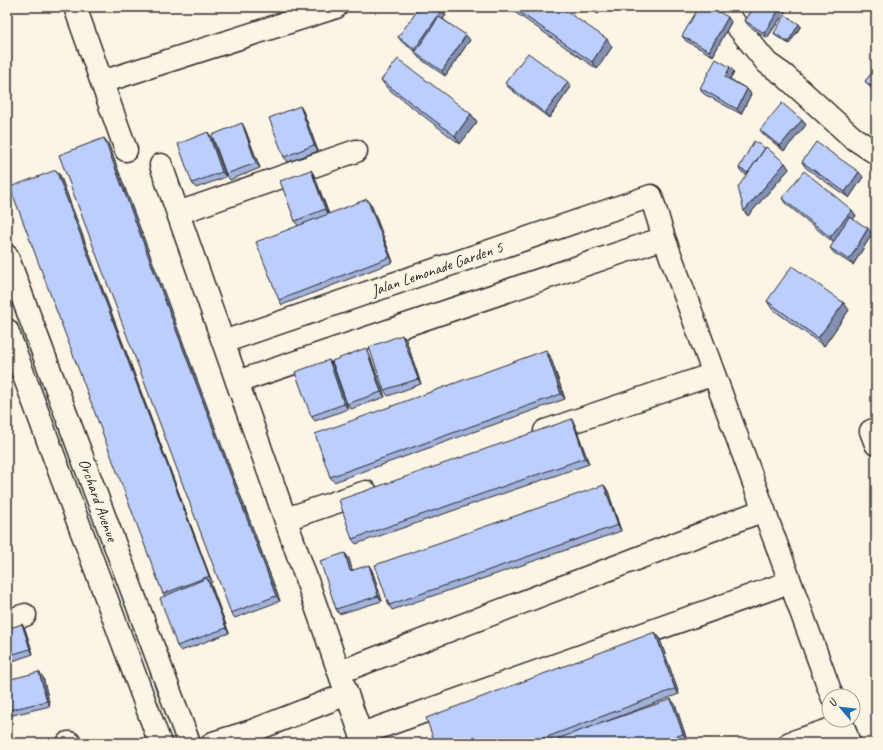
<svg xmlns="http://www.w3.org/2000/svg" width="883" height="750" font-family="Caveat,sans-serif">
<rect width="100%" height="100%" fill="#fcf5e5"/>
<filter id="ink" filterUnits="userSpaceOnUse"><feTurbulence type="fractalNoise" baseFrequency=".025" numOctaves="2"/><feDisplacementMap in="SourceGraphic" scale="8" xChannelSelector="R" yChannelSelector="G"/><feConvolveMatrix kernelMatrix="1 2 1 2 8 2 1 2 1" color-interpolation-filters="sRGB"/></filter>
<g filter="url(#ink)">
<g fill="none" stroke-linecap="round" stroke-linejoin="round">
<defs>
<path id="minor" d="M75,7L126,150
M718,7L733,21L767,63L784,75L852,137L876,153
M102,82L336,7
M161,165L364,743
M178,213L356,151
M7,256L189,743
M7,330L160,743
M223,342L651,196L664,238L832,696
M237,382L664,238
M876,429L871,431L876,444
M545,431L714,374
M286,519L366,492
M7,621L25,615
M340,672L764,510
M841,720L849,743
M361,734L790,582
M68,743H70
M213,743L252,731L347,694
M790,743L843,725"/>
</defs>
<!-- minor casing -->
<use href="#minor" stroke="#2b2b2b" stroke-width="25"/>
<!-- minor -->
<use href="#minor" stroke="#fcf5e5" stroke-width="22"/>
</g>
<!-- wall -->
<path fill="#a1b1da" stroke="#2b2b2b" d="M510,7H560L612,47L597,69L513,11Z
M587,7H603L598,14Z
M754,7H785L787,9L767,38L749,26L745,21Z
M442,10L446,15L443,19L470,40L445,76L419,58L415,53L416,52L402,42L398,37Z
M731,22L713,56L686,41L682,36Z
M801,26L789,44L776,36L774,33Z
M876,69V92L869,86L865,81Z
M734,72L730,79L747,89L751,94L741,114L704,94L700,88Z
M381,80L471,114L477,122L460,144L387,88Z
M505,83L571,87L549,118L509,88Z
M300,106L303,111L318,151L288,162L284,157Z
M802,120L806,125L784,151L764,135L760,130Z
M242,123L245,129L260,168L230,180L226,174Z
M212,138L226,177L196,188L192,183Z
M108,143L280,601L235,618L231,613Z
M802,162L863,177L849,198L806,168Z
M785,163L789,169L748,216L744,211L747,175L740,171L739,168Z
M311,170L314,175L329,214L371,204L393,262L282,305L279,300L298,226L295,221Z
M60,175L212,582L210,583L229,633L181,651L177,646L165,596L163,594Z
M782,198L852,210L856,216L853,219L872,234L853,265L834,253L830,248L834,243L785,203Z
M767,301L849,310L824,346L772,309Z
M402,335L406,340L421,384L388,396L384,390Z
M366,348L369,354L385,397L351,409L347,404Z
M546,350L550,356L565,399L334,482L330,477Z
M329,360L333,366L348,409L315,421L311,416Z
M575,425L589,464L356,544L352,539Z
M604,485L608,491L621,531L392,610L389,605Z
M345,553L349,559L352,570H372L382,601L339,614L336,609Z
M7,629H25L33,654L7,663Z
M655,632L659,637L679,694L602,723L675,704L687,740L677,743H435Z
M43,677L50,706L17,714L7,717V680Z"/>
<!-- shaded-wall -->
<path fill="#8390b2" stroke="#2b2b2b" d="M596,7H603L598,14L595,9Z
M781,7H785L787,9L767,38L764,33Z
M442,10L446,15L418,54L415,49Z
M728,17L731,22L713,56L709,51Z
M799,24L801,26L789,44L788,42Z
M466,35L470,40L445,76L442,71Z
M607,39L612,47L597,69L592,62Z
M730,67L734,72L728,82L725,77Z
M568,82L571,87L549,118L545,113Z
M747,89L751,94L741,114L737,109Z
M300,106L303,111L318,151L314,145Z
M471,114L477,122L460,144L455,136Z
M802,120L806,125L784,151L780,146Z
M242,123L245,129L260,168L256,163Z
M208,132L212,138L226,177L222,172Z
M104,138L108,143L280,601L276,596Z
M785,163L789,169L748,216L744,211Z
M56,170L60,175L212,582L209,576Z
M311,170L314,175L329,215L325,209Z
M859,172L863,177L849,198L845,192Z
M367,199L371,204L393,262L390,257Z
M852,210L856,216L834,243L830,237Z
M868,228L872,234L853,265L849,260Z
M844,303L849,310L824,346L818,338Z
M402,335L406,340L421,384L418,379Z
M366,348L369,354L385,397L381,392Z
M546,350L550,356L565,399L561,394Z
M329,360L333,366L348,409L344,404Z
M572,419L575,425L589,464L585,458Z
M604,485L608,491L621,531L618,525Z
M345,553L349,559L354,576L350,571Z
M369,565L372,570L382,601L378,596Z
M207,578L211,584L229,633L226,628Z
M22,624L25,629L33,654L30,649Z
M655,632L659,637L679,694L675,689Z
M39,672L43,677L50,706L47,701Z
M671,699L675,704L687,740L683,734Z"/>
<!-- building -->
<path fill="#bbcefe" stroke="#2b2b2b" d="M420,7H438L442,10L415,49L398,37Z
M512,7H560L607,39L592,62Z
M699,7H710L728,17L709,51L682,36Z
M754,7H781L764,33L745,21Z
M785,15L799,24L788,42L774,33Z
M439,17L466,35L442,71L415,53Z
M528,53L568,82L545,113L505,83Z
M398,59L471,114L455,136L381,80Z
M716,59L730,67L725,77L747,89L737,109L700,88Z
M876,69V91L865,81Z
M782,103L802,120L780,146L760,130Z
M300,106L314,145L284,157L269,118Z
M242,123L256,163L226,174L212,135Z
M208,132L222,172L192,183L178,144Z
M104,138L276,596L231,613L59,155Z
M754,141L765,148L748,173L739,168Z
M816,142L859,172L845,192L802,162Z
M766,147L785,163L744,211L738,187Z
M56,170L209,576L163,594L10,187Z
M311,170L325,209L295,221L280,181Z
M804,171L852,210L830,237L782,198Z
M367,199L390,257L279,300L256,242Z
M849,217L868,228L849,260L830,248Z
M792,266L844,303L818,338L767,301Z
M402,335L418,379L384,390L369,347Z
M366,348L381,392L347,404L332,361Z
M546,350L561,394L330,477L315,434Z
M329,360L344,404L311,416L295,372Z
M572,419L585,458L352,539L339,500Z
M604,485L618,525L389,605L375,565Z
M345,553L350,571L369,565L378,596L336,609L320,561Z
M207,578L226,628L177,646L160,598Z
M22,624L30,649L7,656V629Z
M655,632L675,689L531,743H435L426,718Z
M39,672L47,701L14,709L7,711V680Z
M671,699L683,734L658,743H545Z"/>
</g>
<g text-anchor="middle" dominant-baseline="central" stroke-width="3" stroke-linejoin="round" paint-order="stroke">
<!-- street labels -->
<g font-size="16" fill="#2b2b2b" stroke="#fcf5e5">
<text transform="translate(437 269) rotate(-19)">Jalan Lemonade Garden 5</text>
<text transform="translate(98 500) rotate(70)">Orchard Avenue</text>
</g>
</g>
<!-- margin -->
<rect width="883" height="750" fill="none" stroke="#fcf5e5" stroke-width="24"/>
<rect x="12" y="12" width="859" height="726" fill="none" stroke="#2b2b2b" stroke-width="1.5" filter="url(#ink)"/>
<!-- north arrow -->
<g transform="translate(841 708) rotate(298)"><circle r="19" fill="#fcf5e5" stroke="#a8a49b"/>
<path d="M0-3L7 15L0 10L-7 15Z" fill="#1f6fb2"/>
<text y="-6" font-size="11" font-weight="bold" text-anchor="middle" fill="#2b2b2b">U</text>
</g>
</svg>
